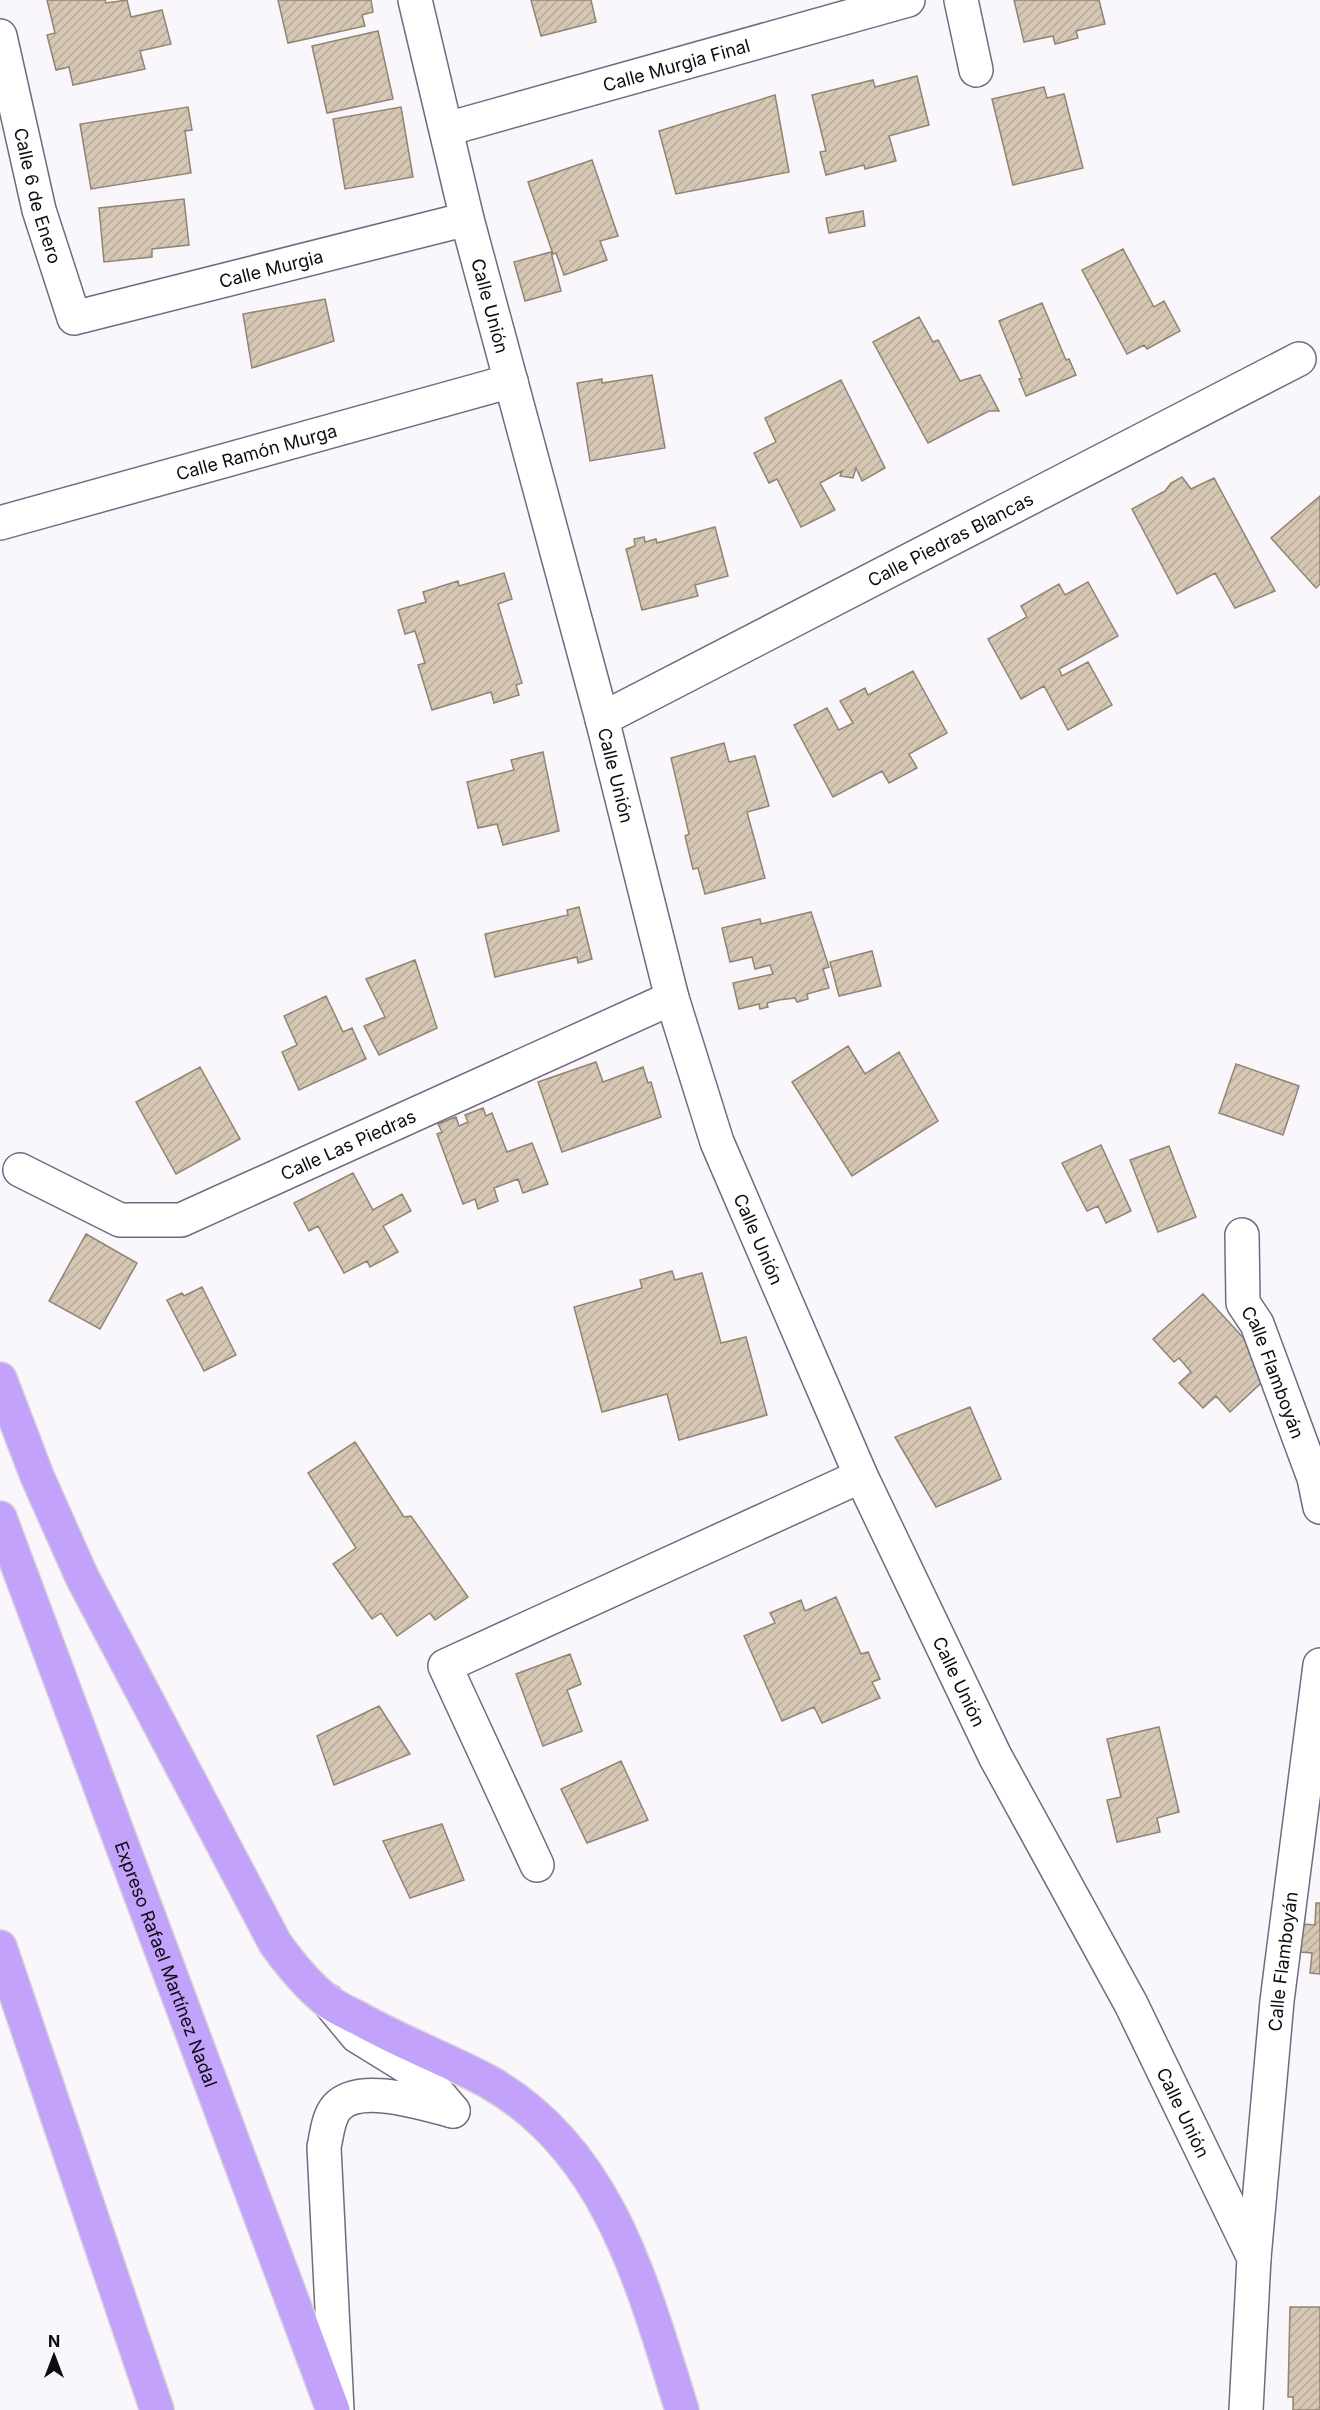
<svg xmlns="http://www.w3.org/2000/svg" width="1320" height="2410" font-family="Inter,sans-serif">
<defs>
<pattern id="building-hatch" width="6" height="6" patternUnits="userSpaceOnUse" patternTransform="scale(1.5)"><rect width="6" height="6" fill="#d6c7b4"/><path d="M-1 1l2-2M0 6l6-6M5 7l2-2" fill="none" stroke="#b6aa9a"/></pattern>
</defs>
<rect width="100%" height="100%" fill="#f9f7fc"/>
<!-- building -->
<path fill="url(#building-hatch)" stroke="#928472" stroke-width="1.5" d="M47,0H105L106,3L127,0L131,17L162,10L171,44L140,51L145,69L73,85L69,67L56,70L47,35L55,33Z
M278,0H371L373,12L362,15L365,26L288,43Z
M531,0H591L596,22L541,36Z
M1014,0H1099L1105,24L1076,31L1078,38L1055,44L1053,36L1024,42Z
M378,31L393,99L327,113L312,46Z
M917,76L929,125L889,136L896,161L865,169L864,165L826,175L820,152L826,151L812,95L873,80L875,87Z
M1044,87L1047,98L1064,94L1083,168L1013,185L992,99Z
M775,95L789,172L676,194L659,131Z
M188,107L192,130L185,131L191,173L91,189L80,124Z
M401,107L413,177L345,189L333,119Z
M592,160L618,236L600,241L607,260L564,275L556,253L553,254L528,182Z
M184,199L189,245L152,249V257L104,262L99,208Z
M863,211L865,226L829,233L826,218Z
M1123,249L1154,307L1164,301L1180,331L1147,349L1144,345L1127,354L1082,270Z
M551,252L561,291L525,301L514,262Z
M325,299L334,341L252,368L243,314Z
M1042,303L1066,360L1069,359L1076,375L1026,396L1019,379L1022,378L999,321Z
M919,317L933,342L938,340L960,381L980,375L999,411H989L928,443L873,342Z
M652,375L665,448L590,461L577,383L602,379V383Z
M841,380L885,468L862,481L856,468L853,478L840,476L842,471L820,483L835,510L801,527L777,479L769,483L754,453L776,442L765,418Z
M1182,477L1191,489L1214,478L1275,591L1235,608L1215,573L1177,594L1132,509L1165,491L1171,483Z
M1320,496V584L1316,588L1271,538Z
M715,527L728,576L695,585L698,596L642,610L626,549L635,546L634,539L644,537L645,542L656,539L657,543Z
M504,573L512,599L498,604L522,683L516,685L519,695L494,703L491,692L432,710L418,665L425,663L415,631L405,634L398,610L426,602L423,592L458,581L459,586Z
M1088,582L1118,636L1059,669L1062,676L1088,662L1112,705L1068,730L1044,686L1021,699L988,639L1027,617L1021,606L1059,584L1065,595Z
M913,671L947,733L909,754L917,768L889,783L882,771L833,797L794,725L827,708L839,730L853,723L840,701L865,688L868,695Z
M724,743L729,762L755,756L769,806L747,812L765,878L705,894L698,868L693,869L685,836L689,834L671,758Z
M543,752L559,831L503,845L497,824L478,828L467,782L514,770L511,760Z
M579,907L592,959L578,963L577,957L495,977L485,934L568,915L567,910Z
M811,912L829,967L823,969L829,988L807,994L808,999L797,1002L795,998L779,1000L767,1003L768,1007L760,1009L759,1004L739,1009L733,983L773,974L770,965L755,969L752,957L730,962L722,928L760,919L761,924Z
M872,951L881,986L839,996L830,962Z
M415,960L437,1028L379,1055L364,1026L385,1017L366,979Z
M326,996L343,1032L352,1028L366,1059L299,1090L282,1052L297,1045L284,1016Z
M848,1046L865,1074L899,1052L938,1121L852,1176L792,1082Z
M596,1062L603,1082L643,1067L648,1083L651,1082L661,1117L562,1152L538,1082Z
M1236,1064L1299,1086L1283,1135L1219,1113Z
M200,1067L240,1139L176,1174L136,1102Z
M483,1108L486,1116L492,1113L507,1152L532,1143L548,1184L523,1193L518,1179L494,1188L498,1201L478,1209L475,1199L463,1204L437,1134L442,1132L438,1124L456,1117L459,1126L468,1122L465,1115Z
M1101,1145L1131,1211L1106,1223L1098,1206L1087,1211L1062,1163Z
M1169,1146L1196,1217L1158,1232L1130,1160Z
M353,1173L373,1210L402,1194L411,1211L383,1226L398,1252L370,1267L367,1261L344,1273L318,1226L309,1231L294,1203Z
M86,1234L137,1263L100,1329L49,1301Z
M672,1271L675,1280L702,1273L721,1343L746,1337L767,1415L679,1440L667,1394L602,1412L574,1307L642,1288L640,1280Z
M202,1287L236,1355L204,1371L167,1300L182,1293L184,1296Z
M1203,1294L1274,1371L1230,1412L1216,1396L1203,1408L1179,1383L1191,1372L1179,1358L1174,1362L1153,1339Z
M970,1407L1001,1479L936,1507L895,1437Z
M355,1442L404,1517L411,1516L468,1597L435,1620L430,1613L397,1636L381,1613L372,1619L333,1564L356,1548L308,1473Z
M836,1597L861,1654L868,1652L880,1679L872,1682L880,1698L822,1723L814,1707L782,1721L744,1636L775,1623L770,1613L801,1600L805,1611Z
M570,1654L581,1684L567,1690L582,1731L543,1746L516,1674Z
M379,1706L410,1754L334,1785L317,1736Z
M1159,1727L1179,1812L1157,1818L1160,1832L1117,1842L1107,1800L1121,1797L1107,1739Z
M621,1761L648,1820L587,1843L561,1789Z
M442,1824L464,1880L410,1898L383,1841Z
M1316,1903H1320V1974L1310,1973L1312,1953L1300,1952L1303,1924L1315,1925Z
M1290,2307H1320V2410H1293V2397H1288Z"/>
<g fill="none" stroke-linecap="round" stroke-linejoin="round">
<defs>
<g id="minor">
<path id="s1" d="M415,0L467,219L602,719L672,998L717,1142L861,1476L995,1756L1131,2004L1254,2258L1246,2410"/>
<path d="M961,0L976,70"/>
<path id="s2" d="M0,36L39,210L74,318L467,219"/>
<path id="s3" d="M447,129L908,0"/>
<path id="s4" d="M0,523L511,381"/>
<path id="s5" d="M602,719L1299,359"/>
<path id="s6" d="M20,1170L120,1220H181L672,998"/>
<path id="s7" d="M1242,1235L1243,1303L1257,1324L1314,1478L1320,1507"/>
<path d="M537,1865L445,1666L861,1476"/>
<path d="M328,2001L357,2036L425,2078L453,2111"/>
<path id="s8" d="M1254,2258L1277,2001L1320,1665"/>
<path d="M337,2410L324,2147C327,2134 328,2117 337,2107C360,2082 425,2104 453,2111"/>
</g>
<g id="highway">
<path d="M0,1379L37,1476L82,1577L275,1943C290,1964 306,1984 326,2000C336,2008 348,2013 358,2018C400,2042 446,2059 489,2082C610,2151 643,2287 682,2410"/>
<path id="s9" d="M0,1518L333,2410"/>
<path d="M0,1947L157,2410"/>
</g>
</defs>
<!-- minor casing -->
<use href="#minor" stroke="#726b7f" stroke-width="36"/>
<!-- highway casing -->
<use href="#highway" stroke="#d4d3d5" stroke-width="36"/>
<!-- minor -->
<use href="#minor" stroke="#fff" stroke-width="33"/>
<!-- highway -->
<use href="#highway" stroke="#c3a2fc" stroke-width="33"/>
</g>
<g text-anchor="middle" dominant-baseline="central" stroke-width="6" stroke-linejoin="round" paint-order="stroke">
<!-- street labels -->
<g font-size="18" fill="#0e0c13" stroke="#f9f7fc">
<text stroke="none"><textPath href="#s3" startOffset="238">Calle Murgia Final</textPath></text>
<text stroke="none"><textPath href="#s2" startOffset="164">Calle 6 de Enero</textPath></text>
<text stroke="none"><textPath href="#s2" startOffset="495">Calle Murgia</textPath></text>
<text stroke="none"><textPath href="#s1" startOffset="315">Calle Unión</textPath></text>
<text stroke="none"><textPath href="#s4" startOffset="266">Calle Ramón Murga</textPath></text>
<text stroke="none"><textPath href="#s5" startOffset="392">Calle Piedras Blancas</textPath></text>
<text stroke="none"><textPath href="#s1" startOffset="801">Calle Unión</textPath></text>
<text stroke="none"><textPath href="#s6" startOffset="356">Calle Las Piedras</textPath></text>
<text stroke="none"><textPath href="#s1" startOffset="1287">Calle Unión</textPath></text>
<text stroke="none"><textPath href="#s7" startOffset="144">Calle Flamboyán</textPath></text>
<text stroke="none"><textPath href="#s1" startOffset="1773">Calle Unión</textPath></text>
<text stroke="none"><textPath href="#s8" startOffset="298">Calle Flamboyán</textPath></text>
<text stroke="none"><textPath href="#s9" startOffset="476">Expreso Rafael Martínez Nadal</textPath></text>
<text stroke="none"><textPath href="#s1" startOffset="2259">Calle Unión</textPath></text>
</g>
</g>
<!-- north arrow -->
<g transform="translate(54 2356)" stroke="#f9f7fc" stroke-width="4.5" paint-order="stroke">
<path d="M0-4.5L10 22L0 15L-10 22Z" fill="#0e0c13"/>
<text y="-9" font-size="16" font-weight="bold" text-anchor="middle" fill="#0e0c13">N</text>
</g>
</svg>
